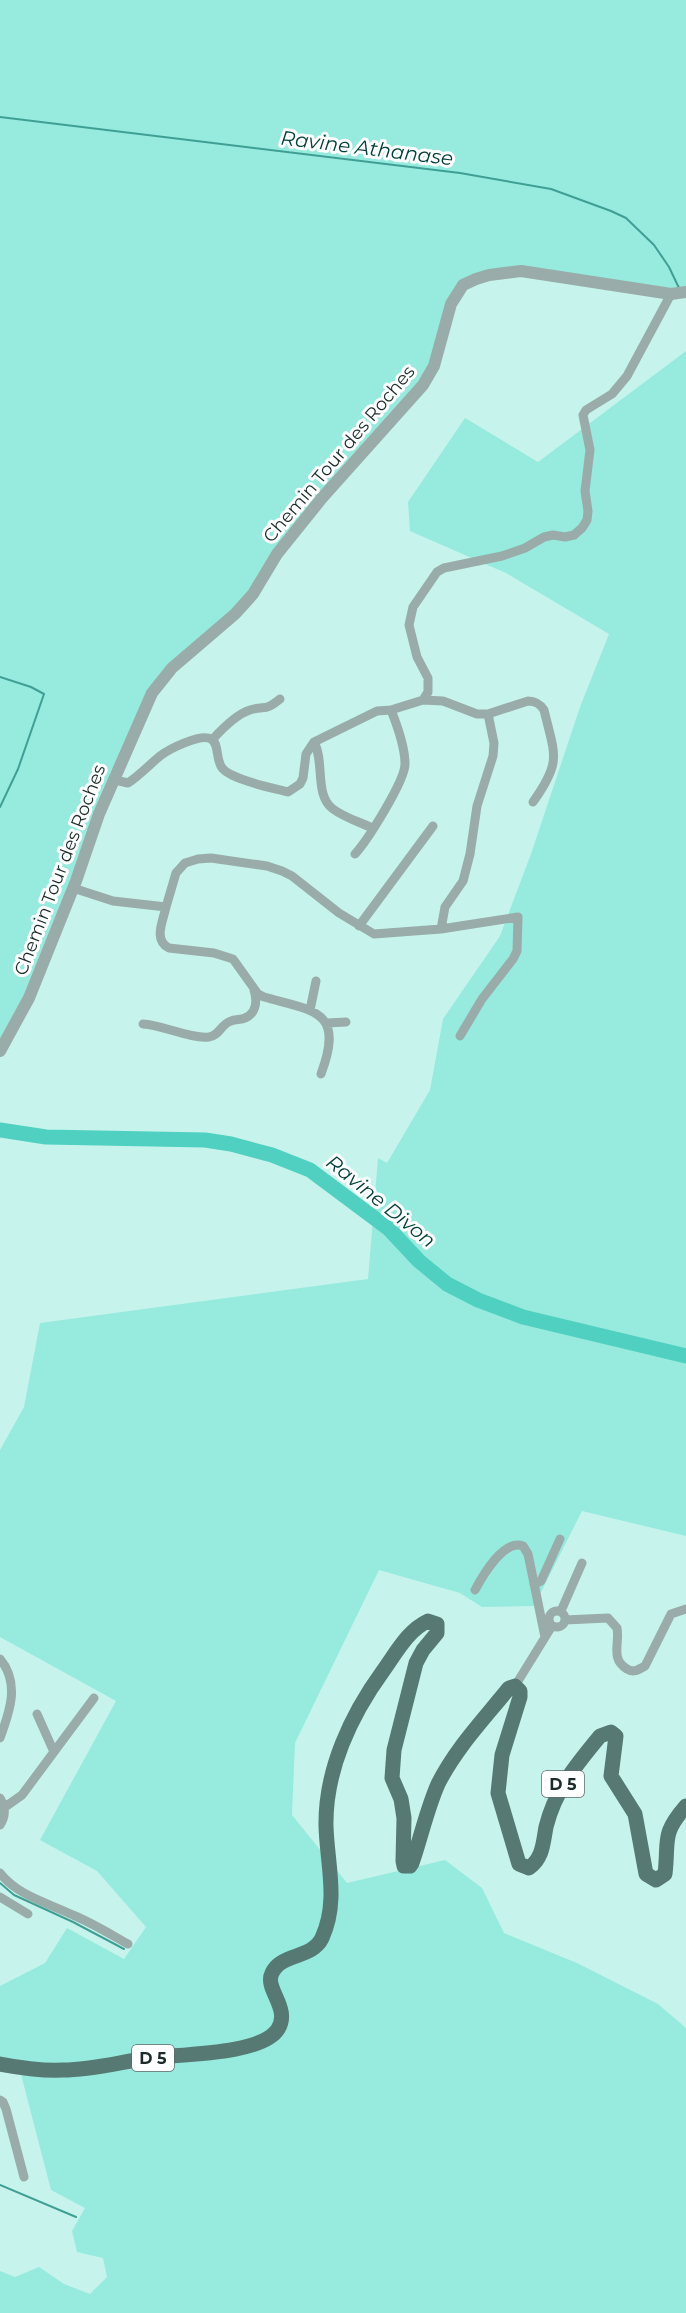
<svg xmlns="http://www.w3.org/2000/svg" width="686" height="2313" font-family="Montserrat,sans-serif">
<rect width="100%" height="100%" fill="#c6f4ed"/>
<!-- green -->
<path fill="#96eade" d="M0,0H686V292L521,271L463,285L434,366L322,498L253,594L162,680L0,1051Z
M686,351V1536L582,1511L534,1606L482,1607L460,1593L379,1570L295,1743L292,1815L347,1883L445,1860L482,1888L504,1933L577,1963L658,2004L686,2028V2313H0V2271L15,2277L39,2267L64,2284L90,2294L107,2277L103,2258L77,2252L72,2231L85,2208L51,2190L17,2059L0,2058V1986L45,1963L67,1928L124,1959L146,1927L97,1871L40,1840L116,1701L0,1637V1450L24,1407L40,1323L368,1279L378,1158L387,1163L430,1090L443,1019L500,936L531,854L580,707L609,634L506,573L410,531L408,502L465,418L538,462Z"/>
<g fill="none" stroke-linecap="round" stroke-linejoin="round">
<!-- stream -->
<path stroke="#409f94" stroke-width="2" d="M0,117L460,173L551,189L611,211L626,218L654,245L669,267L679,288
M0,677L31,687L44,694L18,769L0,807
M0,1883L14,1895L73,1922L124,1949
M0,2185L76,2217"/>
<!-- river -->
<path stroke="#50d0c1" stroke-width="15" d="M0,1130L46,1137L205,1140L231,1144L272,1155L310,1170L389,1229L419,1261L447,1284L478,1300L523,1317L686,1356"/>
<!-- minor -->
<path stroke="#99aca9" stroke-width="9" d="M423,700L443,701L477,714H488L528,701C536,701 540,704 544,710C555,756 562,761 533,802
M212,740C221,730 237,714 250,710C266,705 264,712 280,699
M314,742C325,762 314,795 333,809C345,818 360,822 372,828
M115,780L128,783C140,775 149,765 160,756C169,749 201,733 211,739C220,744 215,761 223,769C233,780 273,788 288,792L300,784L303,778L306,754L314,742L377,711L391,710L423,700L428,692V678L417,657L409,625L413,607L437,572L444,568L502,556L525,548L544,537L553,535L565,537L574,535L582,528L587,520L588,511L585,491L590,450L583,415L586,410L612,394L627,376L671,294
M355,854C367,841 405,781 405,764C405,748 397,725 391,710
M73,888L113,901L166,907L176,873L185,863L198,859L211,858L267,866L282,871L292,876L339,913L374,934L441,929L518,917L517,951L513,959L482,999L460,1036
M166,907C163,921 153,940 169,948L214,953L233,959L258,994L264,997C314,1011 345,1010 321,1074
M359,926L433,826
M441,929L445,907L463,881L470,854L477,806L493,756L494,743L488,714
M310,1010L316,981
M327,1023L346,1022
M143,1024C163,1025 190,1039 209,1037C219,1036 221,1024 231,1021C235,1019 241,1020 245,1018C257,1013 257,1000 254,990
M534,1584L541,1581L560,1539
M475,1590C483,1575 504,1539 523,1546L528,1554L545,1637
M549 1619a8 8 0 1 1 16 0a8 8 0 1 1-16 0Z
M561,1611L582,1563
M565,1620L608,1618L617,1628C620,1643 610,1659 627,1669C633,1673 638,1670 645,1666L671,1614L686,1609
M0,1659C20,1683 10,1711 0,1738
M515,1686L552,1626
M37,1714L54,1752
M0,1798C6,1808 6,1816 0,1825
M5,1807L22,1795L94,1698
M0,1873C18,1896 48,1903 73,1915C92,1923 110,1934 128,1944
M0,1897L28,1914
M0,2100L3,2102L6,2109L24,2177"/>
<!-- tertiary -->
<path stroke="#99aca9" stroke-width="12" d="M0,1051L29,998L76,881L99,814L152,693L172,668L235,614L253,594L277,554L322,498L423,385L434,366L451,304L463,285L476,279L489,275L521,271L671,294L686,292"/>
<!-- primary -->
<path stroke="#567973" stroke-width="15" d="M0,2064C21,2068 41,2071 63,2070C92,2070 120,2062 148,2058C178,2054 262,2055 278,2029C291,2008 264,1989 272,1973C281,1953 312,1959 322,1938C339,1901 327,1864 326,1826C325,1770 351,1715 383,1671C396,1653 408,1630 428,1621L437,1624V1633L423,1650L416,1663L394,1750L392,1778L401,1799L404,1818L403,1861L404,1866H410L412,1863C421,1837 427,1809 438,1784C456,1748 484,1719 509,1688L515,1686L520,1691V1697L502,1755L498,1793L519,1864L529,1868C543,1858 543,1843 546,1827C555,1790 576,1765 600,1736L611,1732L616,1736L611,1776L635,1814L646,1874L656,1880L665,1874C669,1839 661,1835 686,1806"/>
</g>
<g text-anchor="middle" dominant-baseline="central" stroke-width="6" stroke-linejoin="round" paint-order="stroke">
<!-- shield labels -->
<g fill="#fff" stroke="#5f6b6a" stroke-width="1.5">
<rect x="542" y="1771" width="42" height="26" rx="4.5"/>
<rect x="132" y="2045" width="42" height="26" rx="4.5"/>
</g>
<g font-size="16" font-weight="bold" fill="#1b2c2a">
<text x="563" y="1784">D 5</text>
<text x="153" y="2058">D 5</text>
</g>
<!-- street labels -->
<g font-size="18" fill="#1b2c2a" stroke="#fff">
<text transform="translate(339 454) rotate(-50)">Chemin Tour des Roches</text>
<text transform="translate(60 870) rotate(-69)">Chemin Tour des Roches</text>
</g>
<!-- water labels -->
<g font-size="20" font-style="italic" fill="#05413c" stroke="#fff">
<text transform="translate(367 148) rotate(7)">Ravine Athanase</text>
<text transform="translate(381 1201) rotate(39)">Ravine Divon</text>
</g>
</g>
</svg>
